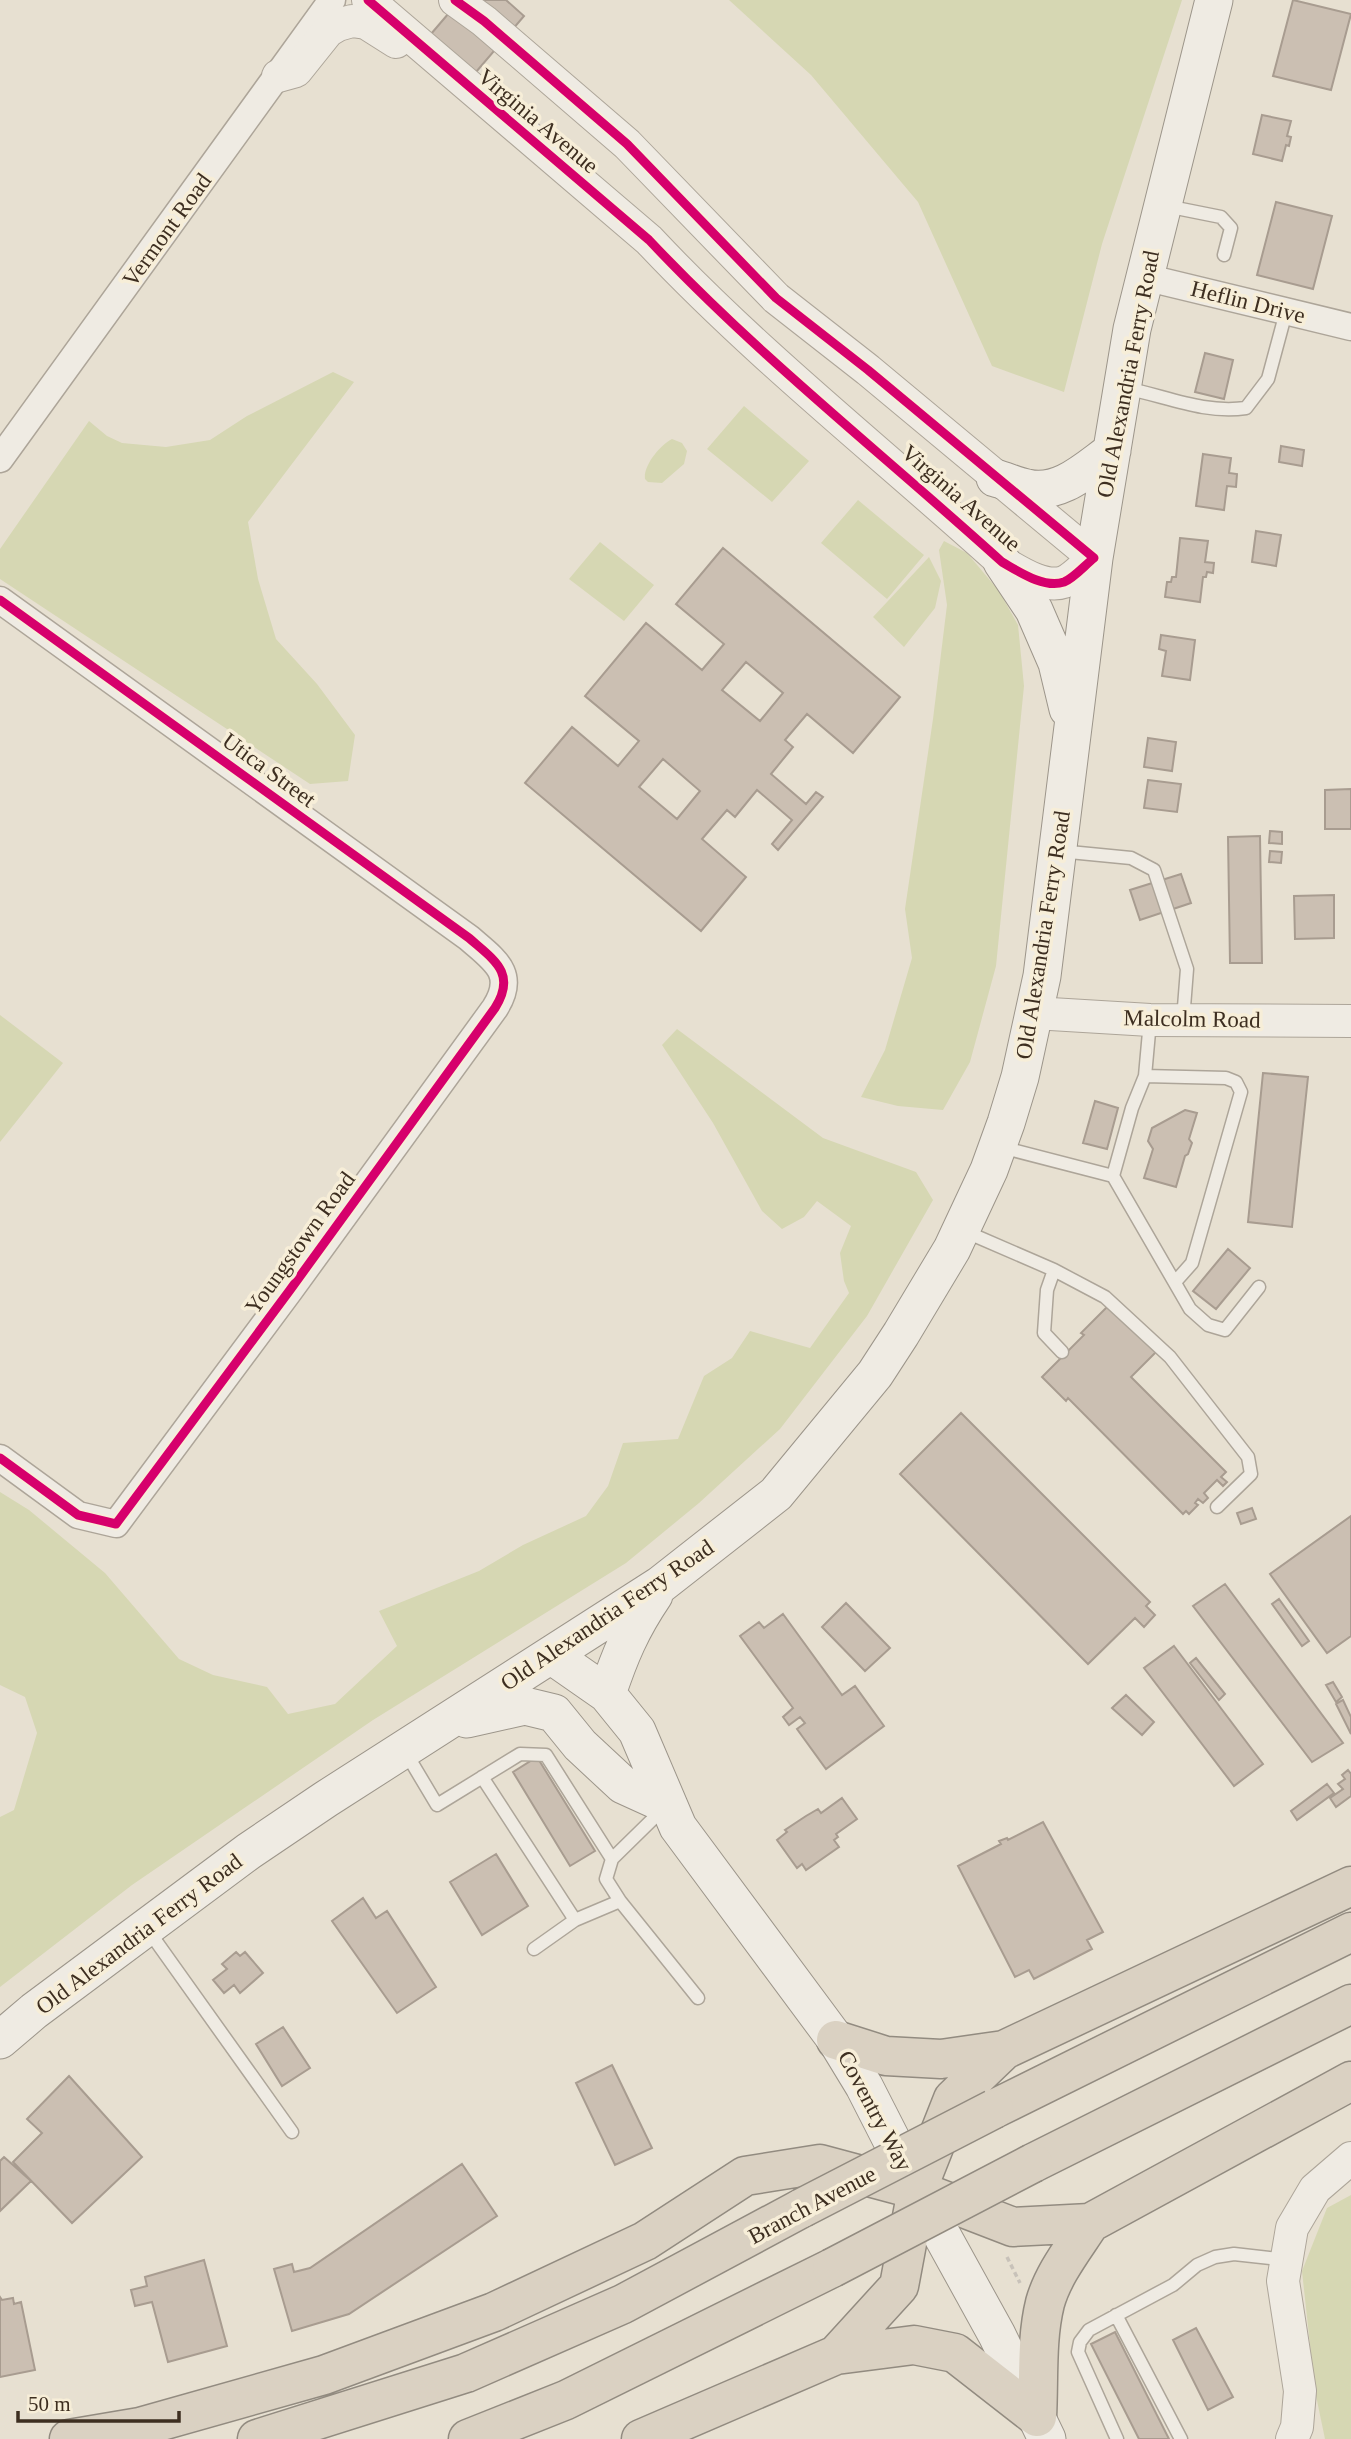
<svg xmlns="http://www.w3.org/2000/svg" width="1351" height="2439" font-family="Georgia,serif">
<rect width="100%" height="100%" fill="#e7e0d1"/>
<!-- green -->
<path fill="#d6d7b3" d="M729,0H1182L1102,244L1064,392L992,366L918,202L811,75Z
M333,372L354,382L248,522L258,579L276,639L317,684L355,735L348,781L310,784L0,579V549L89,421L107,436L122,443L166,447L210,440L247,416Z
M744,406L809,461L772,502L707,449Z
M672,439L682,443L687,451L684,464L662,483L648,482L645,479C643,466 660,445 672,439Z
M858,500L924,555L887,599L821,543Z
M944,541L967,553L999,591L1018,625L1024,686L996,966L970,1062L943,1110L898,1106L861,1097L885,1050L912,958L905,909L933,719L947,605L939,550Z
M600,542L654,585L624,621L569,579Z
M929,557L941,581L935,608L904,647L873,617Z
M0,1015L63,1063L0,1142Z
M677,1029L823,1138L916,1172L933,1200L867,1316L780,1429L699,1503L626,1563L373,1720L132,1885L0,1987V1817L14,1810L37,1733L25,1697L0,1685V1492L29,1510L105,1573L179,1659L213,1675L267,1687L288,1714L335,1704L397,1646L379,1611L479,1571L523,1545L586,1516L608,1486L623,1443L678,1439L704,1376L732,1358L750,1331L810,1348L849,1293L844,1281L840,1253L851,1226L817,1201L804,1217L782,1229L762,1211L713,1123L662,1045Z
M1351,2195V2439H1325L1315,2391L1302,2271L1327,2208Z"/>
<!-- building -->
<path fill="#cbbfb2" stroke="#a89c90" stroke-width="2" fill-rule="evenodd" d="M460,0H506L524,16L476,72L431,34Z
M1293,0L1351,14L1331,90L1273,76Z
M1262,115L1291,121L1287,136L1291,137L1289,146L1286,145L1282,161L1253,154Z
M1276,202L1332,216L1313,289L1257,275Z
M1205,353L1233,360L1224,399L1195,392Z
M1281,446L1304,450L1302,466L1279,462Z
M1203,454L1231,458L1229,473L1237,474L1236,487L1227,486L1224,510L1196,506Z
M1256,531L1281,535L1276,566L1252,562Z
M1180,538L1208,541L1205,562L1214,563L1213,573L1207,572L1206,577H1203L1200,602L1165,597L1167,582H1171L1172,577H1176Z
M723,548L900,697L853,753L807,714L785,740L793,747L771,774L806,804L816,792L823,797L778,850L772,844L792,820L757,790L735,817L727,810L702,839L746,877L701,931L525,783L572,727L618,766L639,741L585,696L646,623L702,670L724,644L676,604ZM746,662L783,693L760,721L722,690ZM663,759L700,791L677,819L639,787Z
M1161,635L1195,640L1190,680L1162,676L1166,651L1159,649Z
M1148,738L1176,742L1172,771L1144,767Z
M1148,780L1181,784L1177,812L1144,808Z
M1351,789V829H1325V790Z
M1270,831L1282,832V844L1269,843Z
M1260,836L1262,963H1230L1228,837Z
M1270,851L1282,852L1281,863L1269,862Z
M1181,874L1191,903L1140,920L1130,890Z
M1334,895V938L1295,939L1294,896Z
M1263,1073L1308,1077L1292,1227L1248,1222Z
M1095,1101L1118,1108L1107,1149L1083,1143Z
M1185,1110L1197,1113L1189,1139L1192,1143L1188,1154L1185,1156L1176,1187L1144,1178L1153,1149L1148,1141L1152,1128Z
M1228,1249L1250,1268L1216,1309L1193,1291Z
M1110,1304L1157,1351L1131,1377L1226,1472L1221,1477L1227,1482L1223,1486L1217,1480L1204,1493L1208,1498L1203,1503L1198,1499L1195,1503L1198,1505L1189,1514L1186,1511L1183,1514L1068,1398L1066,1401L1042,1377L1084,1335L1081,1333Z
M961,1413L1150,1602L1146,1606L1155,1615L1144,1627L1135,1618L1088,1664L900,1474Z
M1252,1508L1256,1519L1241,1524L1237,1513Z
M1351,1516V1636L1327,1653L1270,1574Z
M1225,1584L1343,1743L1312,1762L1193,1606Z
M1279,1599L1309,1641L1302,1646L1272,1604Z
M846,1603L890,1648L865,1671L822,1627Z
M783,1614L842,1695L855,1686L884,1726L826,1769L797,1729L805,1723L800,1717L789,1725L783,1717L793,1708L740,1636L759,1622L764,1628Z
M1174,1646L1263,1764L1234,1786L1144,1668Z
M1196,1658L1225,1694L1219,1700L1190,1663Z
M1333,1682L1342,1697L1336,1702L1326,1685Z
M1126,1695L1154,1722L1142,1735L1112,1708Z
M1343,1700L1351,1717V1734L1336,1704Z
M537,1757L595,1851L570,1866L513,1772Z
M1348,1770L1351,1774V1796L1336,1807L1330,1798L1343,1789L1338,1784L1345,1779L1342,1775Z
M1327,1784L1334,1793L1297,1820L1291,1811Z
M842,1798L857,1819L836,1834L838,1837L834,1840L839,1847L806,1870L802,1864L797,1868L777,1840L787,1832L785,1830L806,1816L818,1809L821,1813Z
M1043,1822L1103,1932L1087,1940L1092,1949L1034,1979L1029,1970L1015,1977L958,1866L1001,1844L999,1841L1007,1838L1008,1840Z
M496,1854L528,1906L482,1935L450,1882Z
M363,1898L376,1918L387,1911L436,1987L397,2013L332,1921Z
M236,1952L240,1956L245,1952L263,1973L240,1993L234,1985L224,1993L213,1980L227,1969L222,1964Z
M283,2027L310,2068L282,2086L256,2044Z
M612,2065L652,2148L615,2165L576,2083Z
M69,2076L142,2157L72,2223L13,2162L42,2133L27,2119Z
M4,2157L31,2181L0,2211V2161Z
M462,2164L497,2216L349,2314L292,2331L274,2269L292,2264L294,2272L310,2268Z
M204,2260L227,2346L168,2362L152,2302L135,2306L131,2290L147,2286L145,2277Z
M0,2297L2,2300L13,2298L14,2304L21,2302L35,2370L0,2377Z
M1196,2328L1233,2397L1208,2410L1173,2340Z
M1115,2332L1169,2439H1139L1091,2344Z"/>
<g fill="none" stroke-linecap="round" stroke-linejoin="round">
<defs>
<path id="service" d="M1166,206L1221,217L1231,228L1224,255
M1125,388C1166,396 1203,414 1246,408L1268,379L1286,312
M1059,851L1131,858L1154,870L1187,969L1183,1020
M1150,1021L1145,1076L1226,1078L1236,1082L1241,1092L1192,1263L1176,1281
M1001,1147L1113,1176L1132,1108L1145,1076
M1113,1176L1190,1309L1208,1325L1225,1330L1259,1287
M964,1231L1054,1270L1105,1297L1170,1357L1248,1457L1251,1474L1217,1507
M1054,1270L1047,1290L1044,1333L1062,1352
M406,1753L437,1805L520,1754L546,1755L612,1859L606,1879L620,1901L698,1998
M482,1777L575,1920L620,1901
M612,1859L664,1808
M148,1930L292,2132
M534,1949L575,1920
M1116,2315L1181,2439
M1117,2439L1078,2352L1080,2342L1089,2330L1173,2285L1197,2265L1215,2257L1234,2254L1287,2260"/>
<path id="minor" d="M1144,277L1351,327
M0,459L332,0
M0,600L469,938C494,960 517,973 495,1008L290,1290L116,1524L78,1515L0,1458"/>
<path id="tertiary" d="M368,0L649,240C758,356 884,455 1002,562C1018,571 1044,589 1064,582C1074,578 1085,565 1094,558L868,370L776,298L627,144L484,21L455,0
M278,76L296,71L328,31L338,25L352,21L366,23L396,42
M1034,1013L1150,1020L1351,1021
M1292,2439L1297,2427L1300,2391L1283,2281L1292,2228L1315,2189L1351,2158"/>
<path id="secondary" d="M995,478C1006,481 1017,486 1027,488C1060,496 1088,468 1112,451
M1002,562L1034,610L1057,663L1068,709
M551,1655L607,1694L637,1731L678,1827L836,2040L864,2086L917,2190L997,2335L1047,2439
M607,1694C620,1655 631,1629 654,1595
M467,1719L525,1706L554,1713L580,1745L623,1785L667,1805
M0,2040L34,2011L249,1851L326,1799L660,1585L776,1494L875,1374L901,1334L952,1249L989,1170L1006,1123L1020,1077L1042,976L1094,558L1132,329L1214,0"/>
<path id="motorway" d="M836,2040L886,2056L941,2059L1004,2050L1351,1886
M994,2109L1351,1932
M1033,2163L1351,2004
M836,2355L899,2286L917,2190L953,2099L1004,2050
M1037,2417C1039,2380 1036,2339 1045,2303C1053,2274 1074,2248 1090,2223
M69,2439L140,2427L324,2375L494,2312L645,2241L745,2176L820,2164L917,2190L1013,2227L1090,2223L1351,2081
M257,2439L466,2373L623,2304L802,2208
M468,2439L566,2400L832,2268
M641,2439L836,2355L914,2345L955,2353L1037,2417"/>
</defs>
<!-- service casing -->
<use href="#service" stroke="#ada599" stroke-width="15"/>
<!-- minor casing -->
<use href="#minor" stroke="#ada599" stroke-width="29"/>
<!-- tertiary casing -->
<use href="#tertiary" stroke="#ada599" stroke-width="34"/>
<!-- secondary casing -->
<use href="#secondary" stroke="#9c958a" stroke-width="39"/>
<!-- motorway casing -->
<use href="#motorway" stroke="#928b80" stroke-width="41"/>
<!-- path -->
<path stroke="#c8c2b9" stroke-width="3.5" stroke-dasharray="5 3.5" stroke-linecap="butt" d="M1007,2257L1020,2283"/>
<!-- service -->
<use href="#service" stroke="#efebe3" stroke-width="12"/>
<!-- minor -->
<use href="#minor" stroke="#efebe3" stroke-width="26"/>
<!-- tertiary -->
<use href="#tertiary" stroke="#efebe3" stroke-width="32"/>
<!-- secondary -->
<use href="#secondary" stroke="#efebe3" stroke-width="37"/>
<!-- motorway -->
<use href="#motorway" stroke="#dad1c2" stroke-width="38"/>
<defs>
<path id="motorway-bridge" d="M802,2208L994,2109
M832,2268L1033,2163"/>
</defs>
<!-- motorway-bridge casing -->
<use href="#motorway-bridge" stroke="#928b80" stroke-width="41" stroke-linecap="butt"/>
<!-- motorway-bridge -->
<use href="#motorway-bridge" stroke="#dad1c2" stroke-width="38"/>
<defs>
<path id="cycleway" d="M368,0L649,240C758,356 884,455 1002,562C1018,571 1044,589 1064,582C1074,578 1085,565 1094,558L868,370L776,298L627,144L484,21L455,0
M0,600L469,938C494,960 517,973 495,1008L290,1290L116,1524L78,1515L0,1458"/>
</defs>
<!-- cycleway casing -->
<use href="#cycleway" stroke="#f7eed8" stroke-width="13"/>
<!-- cycleway -->
<use href="#cycleway" stroke="#d6006c" stroke-width="9"/>
</g>
<g text-anchor="middle" dominant-baseline="central" stroke-width="7" stroke-linejoin="round" paint-order="stroke">
<!-- street labels -->
<g font-size="23" fill="#3d2e20" stroke="#f7eed8">
<text transform="translate(538 121) rotate(40)">Virginia Avenue</text>
<text transform="translate(167 230) rotate(-54)">Vermont Road</text>
<text transform="translate(1248 302) rotate(14)">Heflin Drive</text>
<text transform="translate(1128 374) rotate(-79)">Old Alexandria Ferry Road</text>
<text transform="translate(961 498) rotate(41)">Virginia Avenue</text>
<text transform="translate(269 770) rotate(36)">Utica Street</text>
<text transform="translate(1043 935) rotate(-81)">Old Alexandria Ferry Road</text>
<text transform="translate(1192 1019) rotate(1)">Malcolm Road</text>
<text transform="translate(300 1243) rotate(-54)">Youngstown Road</text>
<text transform="translate(607 1615) rotate(-34)">Old Alexandria Ferry Road</text>
<text transform="translate(139 1934) rotate(-37)">Old Alexandria Ferry Road</text>
<text transform="translate(875 2111) rotate(62)">Coventry Way</text>
<text transform="translate(812 2205) rotate(-28)">Branch Avenue</text>
</g>
</g>
<!-- scale -->
<path d="M18 2411v10h161v-10" fill="none" stroke="#3d2e20" stroke-width="3.5"/>
<text x="28" y="2411" font-size="21" fill="#3d2e20" stroke="#f7eed8" stroke-width="5" paint-order="stroke">50 m</text>
</svg>
